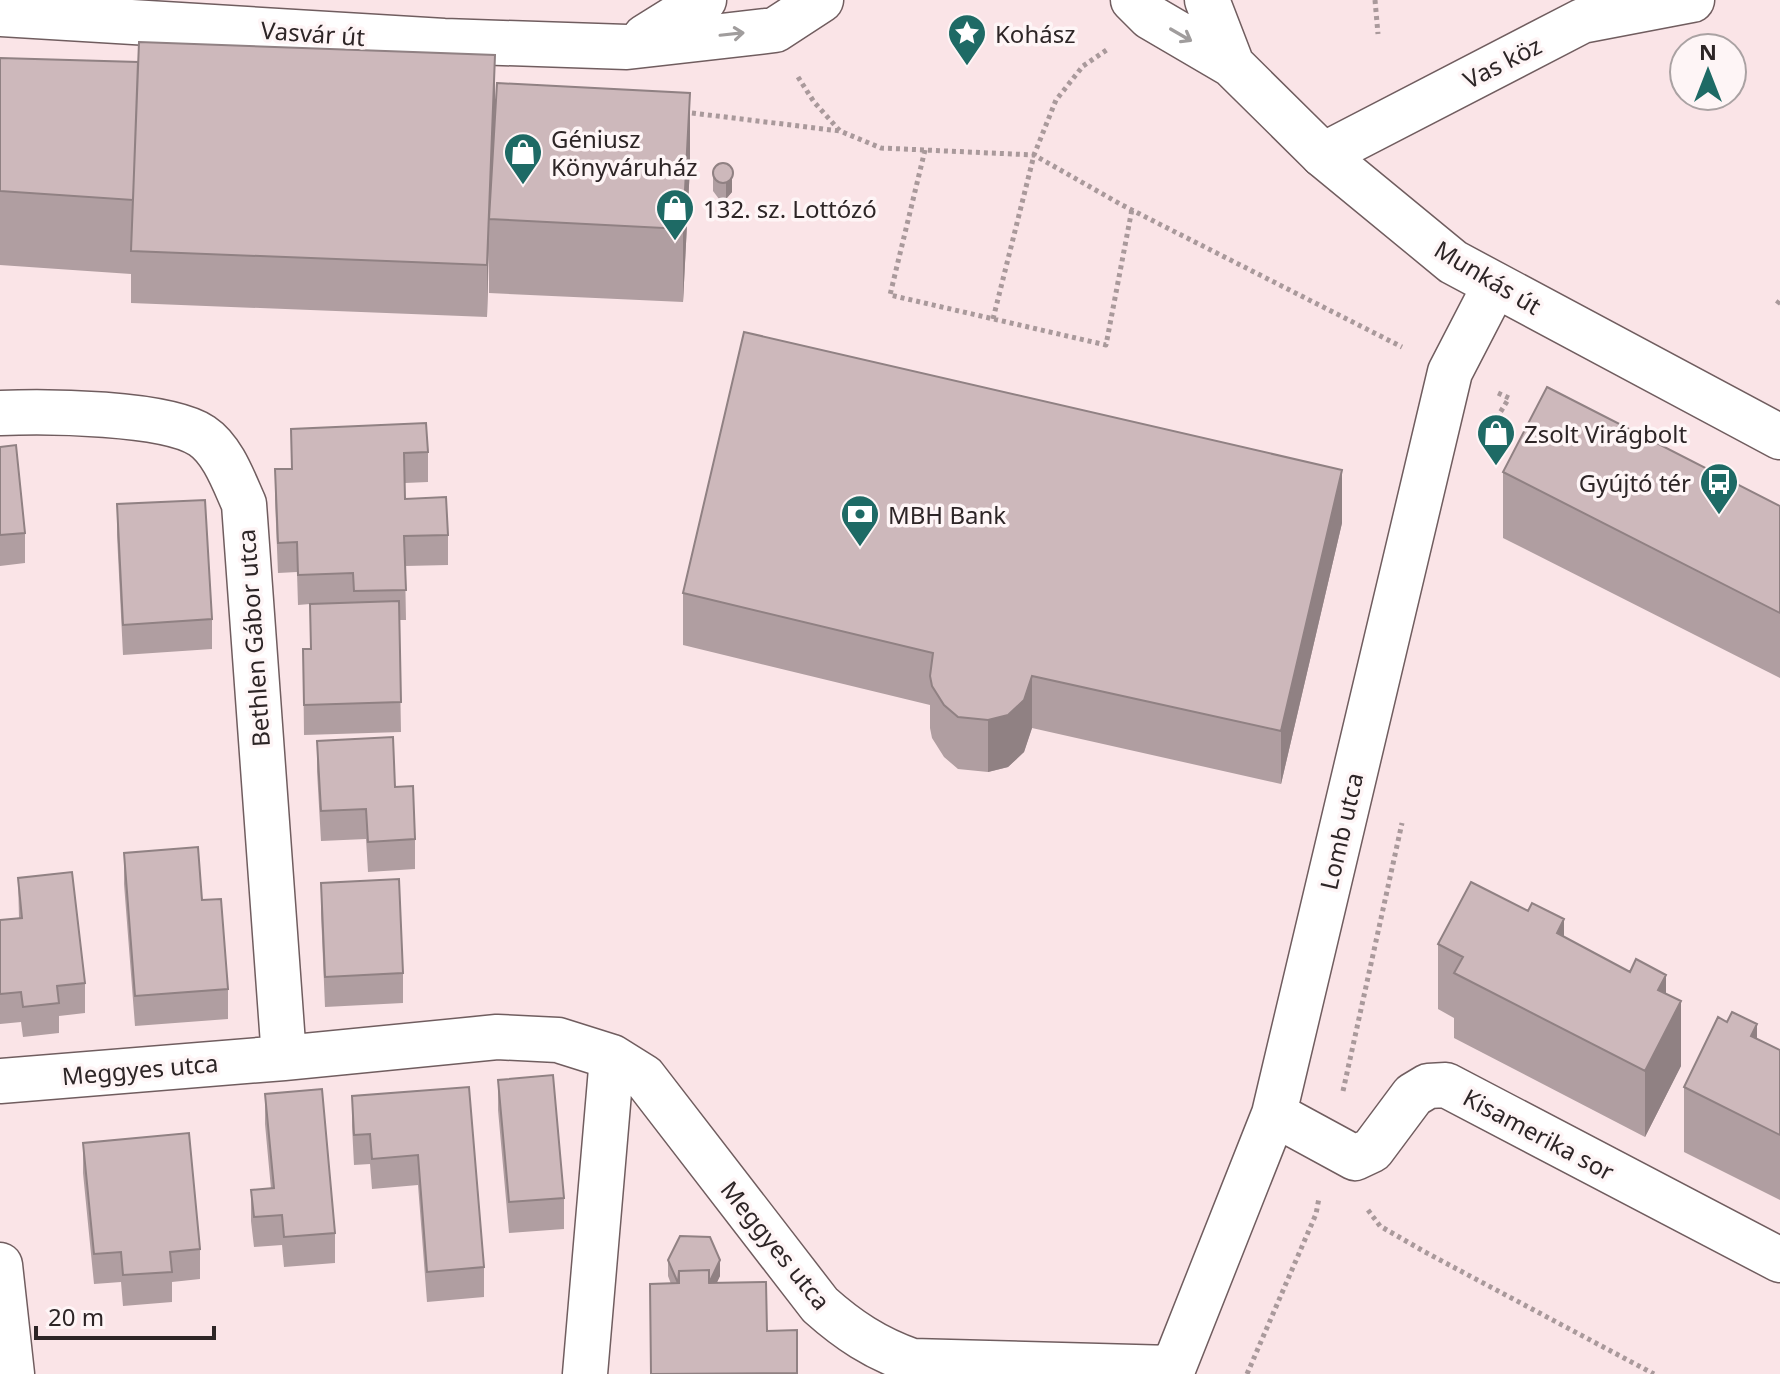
<svg xmlns="http://www.w3.org/2000/svg" width="1780" height="1374" font-family="'Noto Sans',sans-serif">
<rect width="100%" height="100%" fill="#fae4e7"/>
<g fill="none" stroke-linecap="round" stroke-linejoin="round">
<defs>
<path id="minor" d="M0,14L444,41L627,47L775,30L821,0
M645,37L704,0
M1323,155L1582,21L1692,0
M0,413C45,411 166,412 202,436C223,450 234,482 244,504L284,1058
M0,1081L284,1058L497,1037L558,1040L612,1057L644,1077L820,1305C848,1330 875,1348 912,1361L1172,1368
M1274,1114L1355,1158L1372,1150L1413,1095L1428,1086L1446,1085L1780,1260
M0,1265L12,1374
M585,1374L612,1057
M1171,1374L1274,1114L1450,372L1495,285"/>
<path id="major" d="M1133,0L1150,17L1232,65L1323,155L1453,262L1780,437
M1207,0L1232,65"/>
</defs>
<!-- minor casing -->
<use href="#minor" stroke="#705d5f" stroke-width="47"/>
<!-- major casing -->
<use href="#major" stroke="#705d5f" stroke-width="47"/>
<!-- path -->
<path stroke="#a9999b" stroke-width="5" stroke-dasharray="4 4" stroke-linecap="butt" d="M1375,0L1378,34
M798,77L814,102L840,131L881,148L1034,155L1122,205L1402,347
M684,112L840,131
M925,150L890,295L1106,345L1132,209
M1777,304L1780,300
M993,319L1034,155L1056,100L1083,66L1108,49
M1498,393L1509,398L1498,416
M1343,1091L1402,823
M1368,1210L1380,1226L1425,1252L1654,1374
M1247,1374L1316,1214L1319,1198"/>
<!-- minor -->
<use href="#minor" stroke="#fff" stroke-width="44"/>
<!-- major -->
<use href="#major" stroke="#fff" stroke-width="44"/>
</g>
<!-- wall -->
<path fill="#b09ea1" d="M0,58L495,108L493,149L690,166L683,302L489,293V248L487,317L131,303V274L0,265Z
M732,169V192L726,199H719L713,191V175Z
M291,429L428,452V482L405,483V499L448,535V565L405,566L406,620H399L401,732L304,735L303,649H310V604L298,605L297,572L278,573L275,499V469H291Z
M0,447L25,533V563L0,566Z
M1503,472L1780,506V678L1503,538Z
M117,504L212,619V649L123,655L117,535Z
M1342,523L1281,784L1032,728L1024,752L1008,767L988,772L958,769L944,757L932,738L930,728V705L683,645V593Z
M317,741L395,787L415,839V869L368,872L366,839L321,841L317,771Z
M124,853L202,900L228,989V1019L135,1026L124,884Z
M18,878L85,983V1013L59,1016V1033L23,1037L21,1022L0,1024V920L19,918Z
M321,883L403,973V1003L325,1007L321,913Z
M1564,937L1666,994L1681,1066L1645,1137L1454,1038V1018L1438,1009V944Z
M1757,1039L1780,1050V1200L1684,1152V1087Z
M498,1080L564,1198V1229L509,1233L498,1110Z
M469,1087L484,1267V1297L427,1302L418,1185L372,1189L370,1164L354,1165L352,1126V1096Z
M265,1094L335,1233V1263L284,1267L282,1245L254,1247L251,1221V1190L271,1189L265,1124Z
M83,1143L200,1249V1279L172,1282V1302L123,1306L121,1282L94,1284L83,1173Z
M668,1260L720,1276L716,1283L767,1331L797,1330V1374H650L671,1284L668,1276Z"/>
<!-- shaded-wall -->
<path fill="#908183" d="M495,55V108L490,219H489L487,317V265Z
M690,93V166L683,302V229Z
M732,176V192L726,199V183Z
M1342,470V523L1281,784V731Z
M1032,676V728L1024,752L1008,767L988,772V720Z
M1564,919V984L1557,933Z
M1666,975V1029L1681,1001V1066L1645,1137V1071L1658,990Z
M1757,1024V1089L1751,1036Z
M720,1260V1276L709,1300V1284Z"/>
<!-- building -->
<path fill="#cdb8bb" stroke="#908183" stroke-width="2" d="M139,42L495,55L487,265L131,251Z
M0,58L138,62L133,200L0,191Z
M497,83L690,93L683,229L489,219Z
M713 173a10 10 0 1 1 20 0a10 10 0 1 1-20 0Z
M744,332L1342,470L1281,731L1032,676L1024,700L1008,715L988,720L958,717L944,705L932,686L930,676L933,653L683,593Z
M1547,387L1780,506V613L1503,472Z
M426,423L428,452L404,453L405,499L446,497L448,535L404,536L406,590L354,591L353,573L298,575L297,542L278,543L275,469H292L291,429Z
M16,445L25,533L0,535V447Z
M205,500L212,619L123,625L117,504Z
M399,601L401,702L304,705L303,649H311L310,604Z
M393,737L395,787L413,786L415,839L368,842L366,809L321,811L317,741Z
M198,847L202,900L221,899L228,989L135,996L124,853Z
M72,872L85,983L57,986L59,1003L23,1007L21,992L0,994V920L22,918L18,878Z
M399,879L403,973L325,977L321,883Z
M1471,882L1528,911L1532,903L1564,919L1557,933L1630,972L1636,959L1666,975L1658,990L1681,1001L1645,1071L1454,973L1463,957L1438,944Z
M1732,1012L1757,1024L1751,1036L1780,1050V1135L1684,1087L1718,1017L1727,1022Z
M553,1075L564,1198L509,1202L498,1080Z
M469,1087L484,1267L427,1272L418,1155L372,1159L370,1134L354,1135L352,1096Z
M322,1089L335,1233L284,1237L282,1215L254,1217L251,1190L274,1188L265,1094Z
M189,1133L200,1249L170,1252L172,1272L123,1275L121,1252L94,1254L83,1143Z
M680,1236L710,1237L720,1260L709,1283V1270L679,1271L678,1283L668,1260Z
M709,1270V1283L766,1282L767,1331L797,1330V1373L651,1374L650,1284L679,1283V1271Z"/>
<!-- one-way arrows -->
<defs><path id="oneway-shaft" d="M-6 0H5M1.5-3L5.5 0L1.5 3" fill="none" stroke-width="1.6" stroke-linecap="round" stroke-linejoin="round" transform="scale(2)"/></defs>
<g stroke="#a09d9d">
<use href="#oneway-shaft" transform="translate(732 34) rotate(-6)"/>
<use href="#oneway-shaft" transform="translate(1181 35) rotate(30)"/>
</g>
<!-- icons -->
<defs>
<symbol id="sight-pin" viewBox="-11 -11 22 30"><path d="M0 17L-7.5 6A9.5 9.5 0 1 1 7.5 6Z" fill="#1e6a65" stroke="#fef5f6"/><path d="M0-6L1.8-2.2L6-1.7L2.9 1.2L3.7 5.4L0 3.3L-3.7 5.4L-2.9 1.2L-6-1.7L-1.8-2.2Z" fill="#fff"/></symbol>
<symbol id="shop-pin" viewBox="-11 -11 22 30"><path d="M0 17L-7.5 6A9.5 9.5 0 1 1 7.5 6Z" fill="#1e6a65" stroke="#fef5f6"/><path d="M-5-2.5h2.3a2.7 3.5 0 0 1 5.4 0H5L5.5 6h-11ZM-1.5-2.5h3a1.5 2.3 0 0 0-3 0Z" fill="#fff"/></symbol>
<symbol id="bus-pin" viewBox="-11 -11 22 30"><path d="M0 17L-7.5 6A9.5 9.5 0 1 1 7.5 6Z" fill="#1e6a65" stroke="#fef5f6"/><path d="M-5-6H5V4H4V6H2V4H-2V6H-4V4H-5ZM-3.5-4V0h7V-4ZM-3.5 1.2v1.5H-2V1.2ZM2 1.2v1.5H3.5V1.2Z" fill="#fff"/></symbol>
<symbol id="bank-pin" viewBox="-11 -11 22 30"><path d="M0 17L-7.5 6A9.5 9.5 0 1 1 7.5 6Z" fill="#1e6a65" stroke="#fef5f6"/><path d="M-6-4H6V4H-6ZM0-2.3a2.3 2.3 0 1 0 0 4.6a2.3 2.3 0 1 0 0-4.6Z" fill="#fff"/></symbol>
</defs>
<g fill-rule="evenodd">
<use href="#sight-pin" x="945" y="11" width="44" height="60"/>
<use href="#shop-pin" x="501" y="130" width="44" height="60"/>
<use href="#shop-pin" x="653" y="186" width="44" height="60"/>
<use href="#shop-pin" x="1474" y="411" width="44" height="60"/>
<use href="#bus-pin" x="1697" y="460" width="44" height="60"/>
<use href="#bank-pin" x="838" y="492" width="44" height="60"/>
</g>
<g text-anchor="middle" dominant-baseline="central" stroke-width="7" stroke-linejoin="round" paint-order="stroke">
<!-- street labels -->
<g font-size="24" fill="#2d2526" stroke="#fef5f6">
<text transform="translate(313 33) rotate(4)">Vasvár út</text>
<text transform="translate(1502 62) rotate(-27)">Vas köz</text>
<text transform="translate(1488 277) rotate(31)">Munkás út</text>
<text transform="translate(253 638) rotate(-94)">Bethlen Gábor utca</text>
<text transform="translate(1341 831) rotate(-77)">Lomb utca</text>
<text transform="translate(140 1069) rotate(-5)">Meggyes utca</text>
<text transform="translate(1539 1134) rotate(28)">Kisamerika sor</text>
<text transform="translate(776 1245) rotate(51)">Meggyes utca</text>
</g>
<!-- poi labels -->
<g font-size="24" fill="#2d2526" stroke="#fef5f6" text-anchor="start">
<text x="995" y="33">Kohász</text>
<text x="551" y="138">Géniusz<tspan x="551" dy="28">Könyváruház</tspan></text>
<text x="703" y="208">132. sz. Lottózó</text>
<text x="1524" y="433">Zsolt Virágbolt</text>
<text x="1691" y="482" text-anchor="end">Gyújtó tér</text>
<text x="888" y="514">MBH Bank</text>
</g>
</g>
<!-- north arrow -->
<g transform="translate(1708 72)"><circle r="38" fill="#fef5f6" stroke="#aaa2a3" stroke-width="2"/>
<path d="M0-6L14 30L0 20L-14 30Z" fill="#1e6a65"/>
<text y="-12" font-size="22" font-weight="bold" text-anchor="middle" fill="#2d2526">N</text>
</g>
<!-- scale -->
<path d="M36 1326v12h178v-12" fill="none" stroke="#2d2526" stroke-width="4"/>
<text x="48" y="1326" font-size="24" fill="#2d2526" stroke="#fef5f6" stroke-width="6" paint-order="stroke">20 m</text>
</svg>
